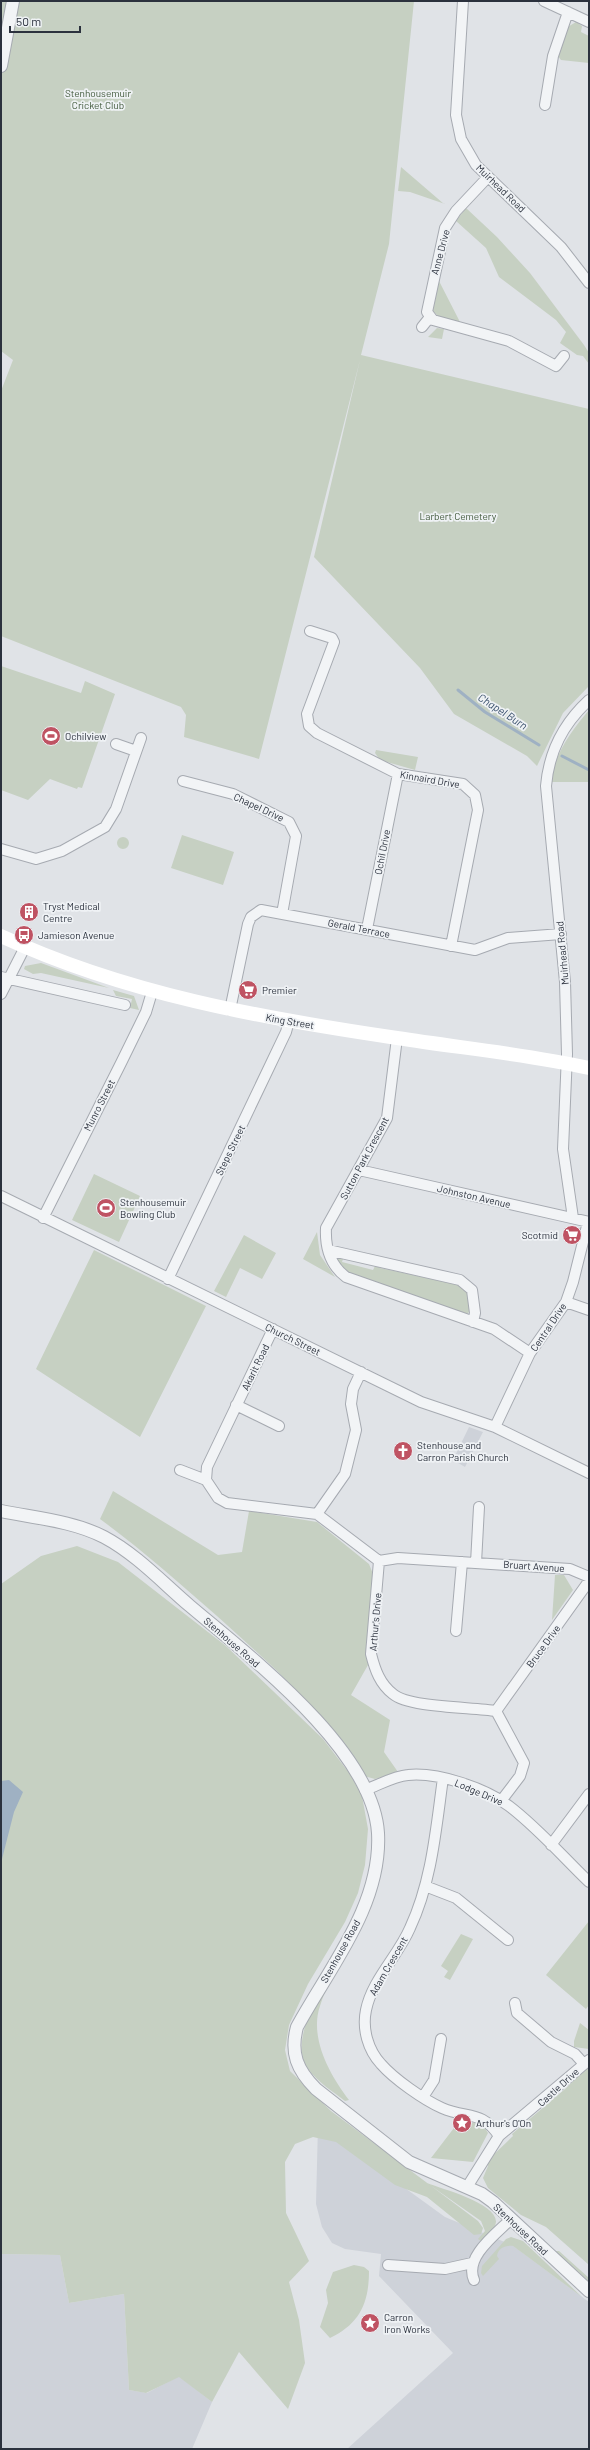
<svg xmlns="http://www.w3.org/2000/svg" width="590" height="2450" font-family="Barlow,sans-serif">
<rect width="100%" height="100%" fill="#e0e3e7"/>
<!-- built -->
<path fill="#ced2d9" d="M469,1427L483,1432L465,1467L453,1460Z
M318,2125L445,2217L512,2245L589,2302V2449H347L453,2353L379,2276L381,2254L345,2249L332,2243L322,2227L316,2204Z
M1,2254L60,2255L69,2303L124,2294L129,2390L147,2393L179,2376L212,2402L192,2449H1Z"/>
<!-- green -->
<path fill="#c6d0c2" d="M1,1H414L389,244L361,355L589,409V686L563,713L537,766L527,756L454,714L420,668L314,557L360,360L259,759L184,737L186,715L181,707L1,636V391L13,360L1,351Z
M576,22L582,26L581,32L589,36V63L561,60L557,55L566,28Z
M401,167L444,204H445L410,192L398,191Z
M466,208L497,237L530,273L584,345L589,353V364L583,356L577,355L560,343L566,332L556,320L499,277L486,248L456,221Z
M439,281L460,322L440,318L433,311Z
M437,328L444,329L442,339L428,337Z
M1,666L81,693L85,681L115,694L82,788L78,787L77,789L50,779L28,800L1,790Z
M589,710V782H552C552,756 573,729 589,710Z
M376,750L418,757L415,770L380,760L375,753Z
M182,835L234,852L223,885L171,868Z
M117 843a6 6 0 1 1 12 0a6 6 0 1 1-12 0Z
M41,963L109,988L41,973L33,974L24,969L25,966Z
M113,990L134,996L139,1010L130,1008L132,999L116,996Z
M94,1174L140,1196L119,1242L72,1220Z
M317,1232L320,1255L335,1277L303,1259Z
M244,1235L276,1253L262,1279L240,1268L226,1297L214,1291Z
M94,1250L206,1306L140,1437L36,1369Z
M334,1256H344L342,1262L373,1270L376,1264L380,1268L450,1283L454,1281L468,1291L471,1310L467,1314L345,1272Z
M113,1491L218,1555L242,1552L249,1511L317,1522L369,1564L373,1574L368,1665L351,1695L390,1720L384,1752L398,1772L375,1779L364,1776C326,1712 272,1666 217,1616C179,1583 141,1549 100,1519Z
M77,1546L118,1562L226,1646L323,1739L350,1774L362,1796L368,1829L365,1865L358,1893L345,1922L308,1984L289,2025L285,2050L290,2071L331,2111L478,2221L483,2228L481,2234L474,2235L427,2197L395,2185L336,2142L313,2137L295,2144L285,2162L286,2213L309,2261L289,2282L299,2320L305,2363L288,2409L239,2352L212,2402L179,2377L146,2393L129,2390L124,2294L69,2303L60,2255L1,2254V1584L41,1556Z
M555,1575H564L573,1590L552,1620Z
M589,1921V2005L586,2009L546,1975Z
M461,1934L473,1939L450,1980L444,1977L448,1971L441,1966Z
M348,1947C339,1966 326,1986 320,2006C309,2038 330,2075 349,2100L345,2101C332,2091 318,2082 308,2069C285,2036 331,1976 348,1947Z
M580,2023L589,2030V2049L574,2047V2041Z
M589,2066V2265L546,2227L521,2215L488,2188L483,2178L488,2166L486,2162L513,2136L512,2134L565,2089Z
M466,2121L483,2125L488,2133L473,2162L431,2158L457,2124L465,2125Z
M427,2183C442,2189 497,2203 496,2222C495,2230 486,2236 481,2241L478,2239L485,2231L481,2221Z
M511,2237L523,2241L582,2297L513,2246C506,2245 498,2248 497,2256L499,2259L483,2276L481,2273L482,2266L506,2239Z
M555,2251H559L589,2278V2282Z
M354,2265L364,2267L369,2271C369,2304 359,2324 330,2338L320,2327L328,2303L326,2290L333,2272Z"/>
<!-- water -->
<path fill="#9fb1c3" d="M9,1780L23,1792L14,1812L1,1863V1781Z"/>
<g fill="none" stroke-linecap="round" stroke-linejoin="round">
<!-- stream -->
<path stroke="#9fb1c3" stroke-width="3" d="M458,690L485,712L539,745
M562,756L589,770"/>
<defs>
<path id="minor" d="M463,1L456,115L461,139L476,165L561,247L589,283
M544,1L589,22
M545,105L553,56L568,12
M488,177L456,211L445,228L427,312L433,320L509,341L556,366L564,356
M422,327L430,317
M310,631L332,638L334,642L307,714L309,726L317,733L398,774L463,784L475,795L478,810L451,946
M116,744L136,751
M183,781L233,794L289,822L296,836L282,914
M1,849L36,859L62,851L105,827L116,809L141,738
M367,929L398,774
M1,977L125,1005
M1,994L25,947
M230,1010L248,924L251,917L261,910L475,950L508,938L561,934
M397,1038L387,1118L326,1228C325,1248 330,1265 346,1277L494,1329L530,1353
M359,1170L589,1222
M1,1196L421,1402L495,1427L589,1473
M43,1218L121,1063L146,1012L152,992
M573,1218L563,1149L567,1054L565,982L546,786C549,751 563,724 589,700
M328,1250L460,1280L472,1290L475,1313L473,1322
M168,1279L286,1032L289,1021
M566,1302L589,1310
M236,1405L279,1426
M495,1427L530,1353L566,1302L573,1282L588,1222
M180,1470L206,1480L218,1498L227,1503L317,1514L379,1561L371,1654C375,1670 380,1684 393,1694C409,1708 474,1707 496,1711L524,1763L520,1776L501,1801
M206,1480L207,1467L273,1329
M317,1514L345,1474L356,1430L351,1404L353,1389L361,1372
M379,1561L398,1558L570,1569L589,1577
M476,1563L479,1507
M456,1631L462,1562
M496,1711L589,1581
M443,1778C436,1828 432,1881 410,1928C398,1956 372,1980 366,2010C362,2029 368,2050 381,2064C394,2079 424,2100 442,2108C467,2119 482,2110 499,2136
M365,1790C379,1785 394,1776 408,1775C438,1772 485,1788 509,1806C538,1828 563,1857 589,1882
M551,1845L589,1794
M425,1886L456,1898L508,1940
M515,2003L517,2013L551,2042L575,2054L584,2064
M423,2097L434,2080L441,2039
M467,2187L499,2136L589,2060
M388,2265L445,2269L472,2263
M474,2280C464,2257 496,2234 511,2219"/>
<path id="tertiary" d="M1,66L13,1
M1,1511C35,1518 73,1521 104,1537C136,1554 163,1583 190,1606C249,1656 373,1750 378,1833C382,1905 329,1968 297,2027C290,2053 297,2070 316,2089L409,2162L482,2194L493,2202L589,2291"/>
</defs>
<!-- minor casing -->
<use href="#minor" stroke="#a6aab1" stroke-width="12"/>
<!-- tertiary casing -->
<use href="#tertiary" stroke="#a6aab1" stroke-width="14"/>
<!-- minor -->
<use href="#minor" stroke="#f2f4f6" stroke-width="10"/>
<!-- tertiary -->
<use href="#tertiary" stroke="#f2f4f6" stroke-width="12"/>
<!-- secondary -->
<path stroke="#fff" stroke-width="14" d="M1,936C126,994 261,1018 397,1038C461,1048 526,1054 589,1068"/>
</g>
<!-- icons -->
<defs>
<symbol id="stadium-disc" viewBox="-11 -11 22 22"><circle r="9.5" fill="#bf5363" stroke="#eff2f5"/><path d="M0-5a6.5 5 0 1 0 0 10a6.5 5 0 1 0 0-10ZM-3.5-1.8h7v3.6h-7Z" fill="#fff"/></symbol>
<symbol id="building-disc" viewBox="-11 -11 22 22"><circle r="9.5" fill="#bf5363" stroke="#eff2f5"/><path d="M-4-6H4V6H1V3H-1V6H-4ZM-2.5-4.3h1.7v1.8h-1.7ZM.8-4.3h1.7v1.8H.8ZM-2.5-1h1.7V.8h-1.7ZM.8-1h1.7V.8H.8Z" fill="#fff"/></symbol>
<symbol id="bus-disc" viewBox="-11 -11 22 22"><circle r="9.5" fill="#bf5363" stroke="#eff2f5"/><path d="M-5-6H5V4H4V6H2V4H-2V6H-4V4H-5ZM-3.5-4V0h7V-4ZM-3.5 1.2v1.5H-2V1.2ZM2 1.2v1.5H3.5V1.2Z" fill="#fff"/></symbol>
<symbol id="supermarket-disc" viewBox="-11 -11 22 22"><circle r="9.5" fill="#bf5363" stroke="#eff2f5"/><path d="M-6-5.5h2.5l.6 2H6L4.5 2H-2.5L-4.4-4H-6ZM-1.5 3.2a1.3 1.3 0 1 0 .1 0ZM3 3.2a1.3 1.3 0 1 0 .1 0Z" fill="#fff"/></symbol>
<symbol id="church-disc" viewBox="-11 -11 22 22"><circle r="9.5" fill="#bf5363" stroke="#eff2f5"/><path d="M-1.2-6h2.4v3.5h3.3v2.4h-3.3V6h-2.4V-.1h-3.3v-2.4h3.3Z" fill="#fff"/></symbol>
<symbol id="sight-disc" viewBox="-11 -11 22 22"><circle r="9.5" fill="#bf5363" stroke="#eff2f5"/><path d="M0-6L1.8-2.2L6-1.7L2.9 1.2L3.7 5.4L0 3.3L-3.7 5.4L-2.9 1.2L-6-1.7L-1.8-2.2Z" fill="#fff"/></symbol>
</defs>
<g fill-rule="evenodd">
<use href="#stadium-disc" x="40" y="725" width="22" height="22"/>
<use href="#building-disc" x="18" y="901" width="22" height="22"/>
<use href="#bus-disc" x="13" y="924" width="22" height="22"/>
<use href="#supermarket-disc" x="237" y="979" width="22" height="22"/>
<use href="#stadium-disc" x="95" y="1197" width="22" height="22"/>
<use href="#supermarket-disc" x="561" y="1224" width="22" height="22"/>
<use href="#church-disc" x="392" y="1440" width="22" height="22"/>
<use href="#sight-disc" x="451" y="2112" width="22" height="22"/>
<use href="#sight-disc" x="359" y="2312" width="22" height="22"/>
</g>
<g text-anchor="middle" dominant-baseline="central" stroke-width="3.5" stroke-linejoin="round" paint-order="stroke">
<!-- park labels -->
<g font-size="10" fill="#3f5739" stroke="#eff2f5">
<text x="98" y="93">Stenhousemuir<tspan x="98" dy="12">Cricket Club</tspan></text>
<text x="458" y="516">Larbert Cemetery</text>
</g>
<!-- street labels -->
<g font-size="10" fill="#2b313d" stroke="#eff2f5">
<text transform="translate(501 188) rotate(44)">Muirhead Road</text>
<text transform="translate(440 252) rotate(-75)">Anne Drive</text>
<text transform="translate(430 779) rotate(10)">Kinnaird Drive</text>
<text transform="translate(259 807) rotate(25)">Chapel Drive</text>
<text transform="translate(382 852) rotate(-79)">Ochil Drive</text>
<text transform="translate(359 928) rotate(11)">Gerald Terrace</text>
<text transform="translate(562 953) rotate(-95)">Muirhead Road</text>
<text transform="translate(290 1021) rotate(10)">King Street</text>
<text transform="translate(99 1105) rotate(-63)">Munro Street</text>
<text transform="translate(230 1150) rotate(-64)">Steps Street</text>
<text transform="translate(364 1158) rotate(-62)">Sutton Park Crescent</text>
<text transform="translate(474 1196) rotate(13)">Johnston Avenue</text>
<text transform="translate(548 1327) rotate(-56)">Central Drive</text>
<text transform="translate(293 1339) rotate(26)">Church Street</text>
<text transform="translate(255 1367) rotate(-64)">Akarit Road</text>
<text transform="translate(534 1566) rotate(4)">Bruart Avenue</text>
<text transform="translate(375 1622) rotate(-85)">Arthur's Drive</text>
<text transform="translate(232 1642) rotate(41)">Stenhouse Road</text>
<text transform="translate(543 1646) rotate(-54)">Bruce Drive</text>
<text transform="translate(479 1792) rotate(23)">Lodge Drive</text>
<text transform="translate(340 1951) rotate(-61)">Stenhouse Road</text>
<text transform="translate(388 1966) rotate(-60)">Adam Crescent</text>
<text transform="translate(558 2087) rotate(-42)">Castle Drive</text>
<text transform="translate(521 2229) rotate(43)">Stenhouse Road</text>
</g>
<!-- poi labels -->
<g font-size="10" fill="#2b313d" stroke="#eff2f5" text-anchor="start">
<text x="65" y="736">Ochilview</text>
<text x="43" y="906">Tryst Medical<tspan x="43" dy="12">Centre</tspan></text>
<text x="38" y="935">Jamieson Avenue</text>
<text x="262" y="990">Premier</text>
<text x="120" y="1202">Stenhousemuir<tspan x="120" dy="12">Bowling Club</tspan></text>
<text x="558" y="1235" text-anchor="end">Scotmid</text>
<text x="417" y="1445">Stenhouse and<tspan x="417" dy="12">Carron Parish Church</tspan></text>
<text x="476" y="2123">Arthur's O'On</text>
<text x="384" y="2317">Carron<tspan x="384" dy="12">Iron Works</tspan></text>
</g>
<!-- water labels -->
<g font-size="11" font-style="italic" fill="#39506c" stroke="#eff2f5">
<text transform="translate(503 711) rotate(33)">Chapel Burn</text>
</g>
</g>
<!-- border -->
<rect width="590" height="2450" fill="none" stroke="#2b313d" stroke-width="4"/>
<!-- scale -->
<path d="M10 26v6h70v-6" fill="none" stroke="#2b313d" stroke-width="2"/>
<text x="16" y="26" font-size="12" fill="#2b313d" stroke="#eff2f5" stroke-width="3" paint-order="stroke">50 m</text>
</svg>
